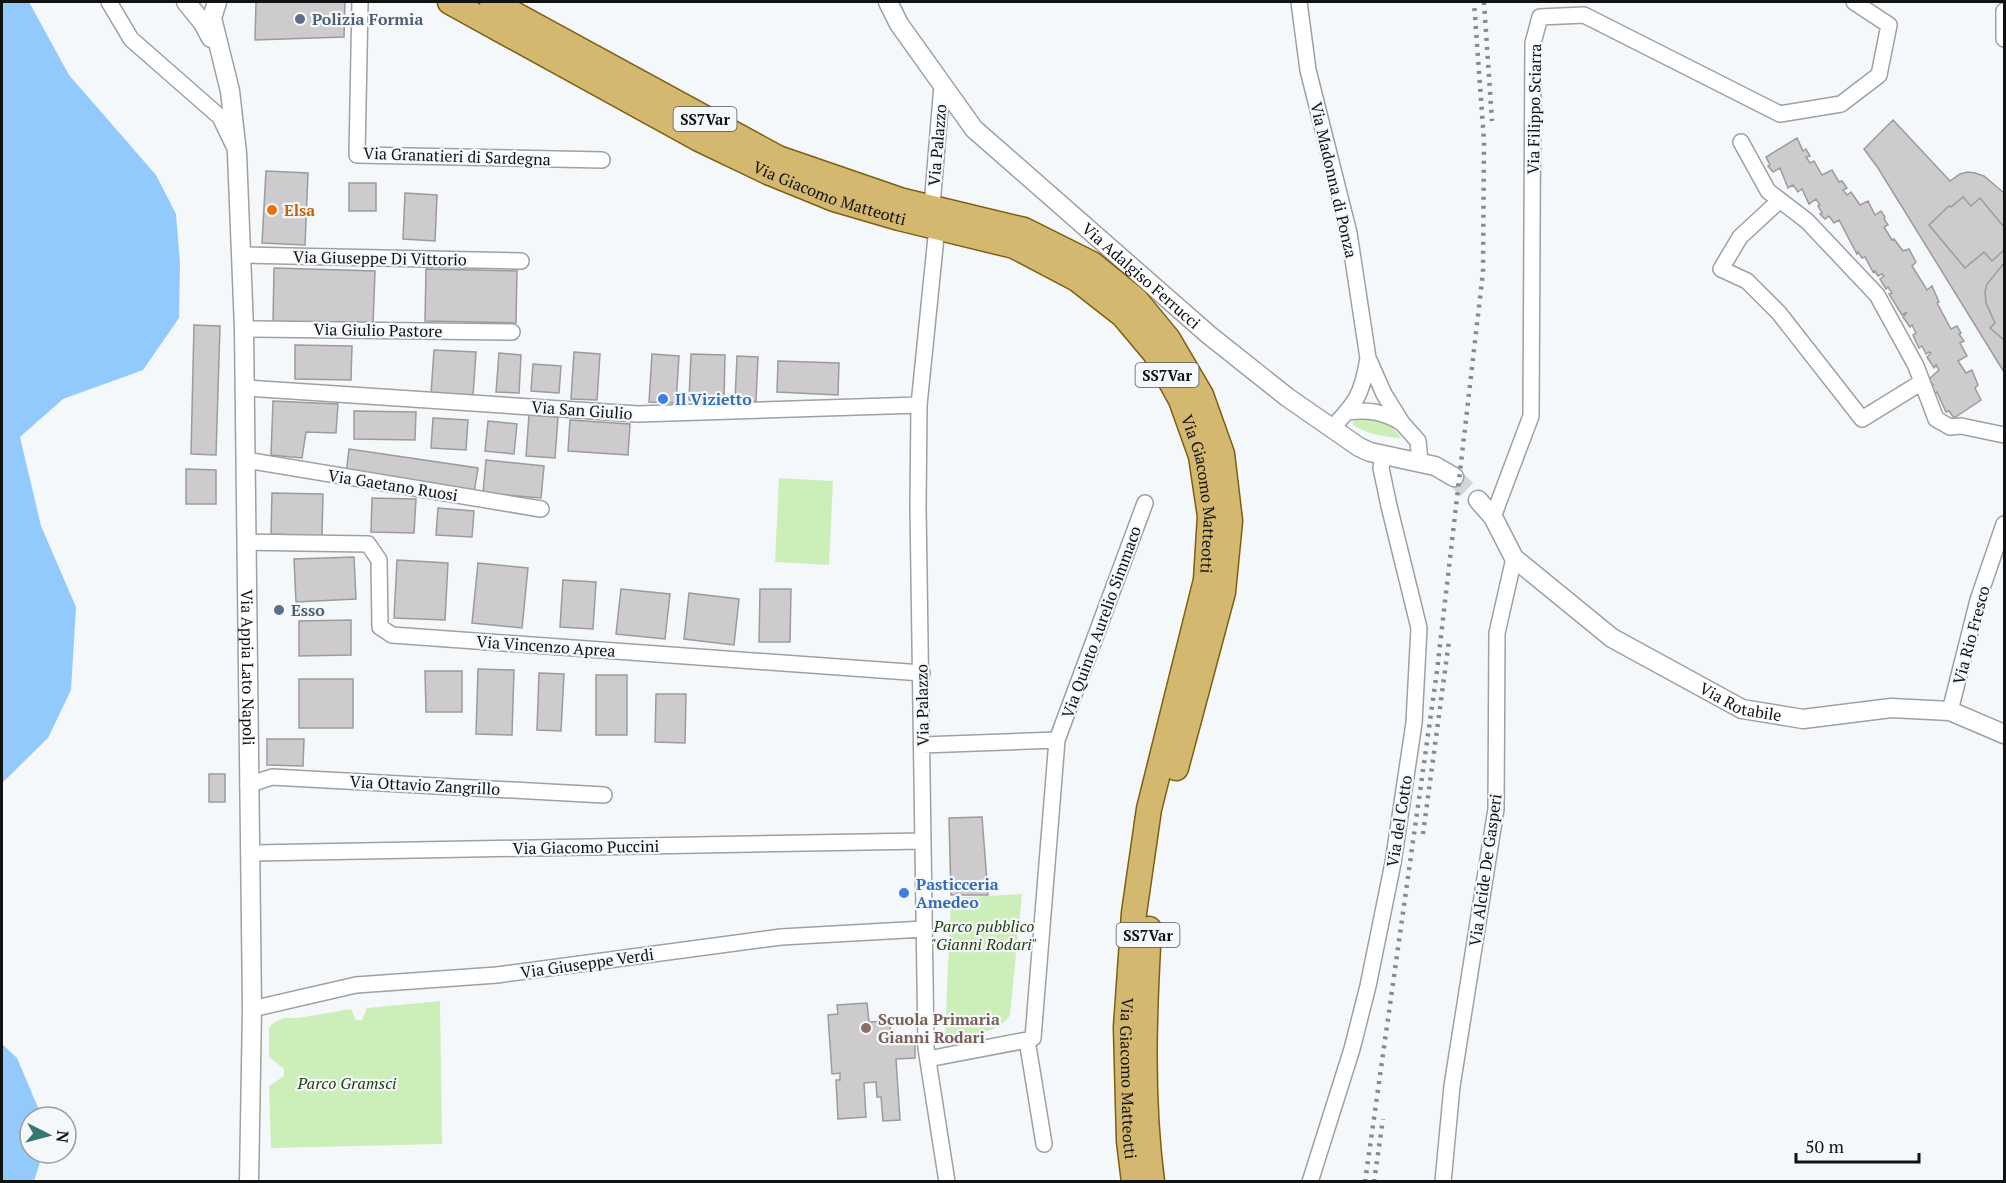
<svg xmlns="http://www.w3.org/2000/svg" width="2006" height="1183" font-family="'PT Serif',serif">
<rect width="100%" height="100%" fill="#f5f8fa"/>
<!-- green -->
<path fill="#cceeb9" d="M1367,417C1381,420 1394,425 1401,438C1382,437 1368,434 1353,425V422L1359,419Z
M779,478L833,481L829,565L775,562Z
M1022,894L1010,1015C999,1035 965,1035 945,1038L951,898Z
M440,1001L442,1144L271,1148L269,1086L284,1076V1069L269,1057V1028L273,1023L284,1018H298L351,1009L356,1020H362L367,1008Z"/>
<!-- water -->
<path fill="#93cafe" d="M2,2H29L69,75L156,175L176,214L180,264L179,318L143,370L63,399L20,437L41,526L76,607L71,690L48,738L2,783Z
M2,1044L17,1058L42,1117H30V1153H43L34,1181H2Z"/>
<!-- building -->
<path fill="#cecbcd" stroke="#9c9a9c" stroke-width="1.5" d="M256,2H345L344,37L255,40Z
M1893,120L1950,181L1960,174L1968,172L1975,173L1984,176L2004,193V372L1878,168L1864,149Z
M1797,138L1803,151L1806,149L1810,156L1806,157L1810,163L1814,161L1822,175L1832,170L1839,182L1842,181L1847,188L1843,190L1847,195L1851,192L1860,205L1868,201L1875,215L1881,211L1885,217L1884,219L1888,225L1884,227L1892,240L1894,239L1903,251L1909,249L1916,262L1912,266L1927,290L1932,286L1939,302L1937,303L1951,329L1957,326L1961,333L1959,334L1964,341L1960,343L1967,356L1958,361L1966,373L1972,370L1978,385L1975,388L1981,400L1954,418L1949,411L1946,412L1937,392L1935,394L1930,386L1933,385L1929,379L1939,370L1936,365L1934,368L1927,357L1931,353L1929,352L1926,354L1922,346L1919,348L1916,342L1913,335L1916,333L1912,325L1910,327L1903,317L1907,312L1902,315L1889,294L1892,293L1888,287L1886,289L1880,279L1884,276L1882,274L1878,276L1875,271L1873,272L1865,257L1862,258L1858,252L1857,254L1839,220L1834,223L1829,216L1825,219L1820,214L1822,213L1818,206L1820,205L1816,199L1809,204L1802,189L1798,192L1793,185L1788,188L1780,168L1773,172L1768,166L1770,165L1766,157Z
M266,171L308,173L305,245L262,243Z
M349,183H376V211H349Z
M405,193L437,195L435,241L403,239Z
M1963,197L1971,206L1980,198L2004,227V250L1992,261L1984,252L1965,268L1929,225L1949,206L1951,207Z
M2004,263V340L1990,328L1995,323L1986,303L1985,291L1987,284Z
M274,268L375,271L373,325L273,322Z
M426,269L517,271L516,323L425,321Z
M194,325L220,326L216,455L191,454Z
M295,345L352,346L351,380L295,379Z
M434,350L476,352L473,396L431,394Z
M574,352L600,354L597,400L571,399Z
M499,353L521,355L519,393L496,392Z
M652,354L679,356L676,403L649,402Z
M691,354L725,355L724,401L689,400Z
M737,356L758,357L756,401L735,400Z
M778,361L839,363L838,395L777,392Z
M533,364L561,366L559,393L531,391Z
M273,401L338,404L336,433L306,432L302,458L271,455Z
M354,411L416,412L415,440L354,439Z
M529,415L558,417L555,458L526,456Z
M433,418L468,420L466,450L431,448Z
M570,420L630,424L628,455L568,451Z
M488,421L517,424L514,454L485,451Z
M349,449L478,468L474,493L346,474Z
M486,460L544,466L541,498L483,493Z
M186,469L216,470V504H186Z
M272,493L323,494L322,536L271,534Z
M372,498L416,499L414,533L371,532Z
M438,508L474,511L472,537L436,535Z
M354,557L356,599L296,602L294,559Z
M397,560L448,563L445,620L394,618Z
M478,563L528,568L522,628L472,623Z
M563,580L596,582L593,629L560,627Z
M621,589L670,594L665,639L616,634Z
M760,589H791L790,642H759Z
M689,593L739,599L734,645L684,639Z
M351,620V655L299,656V621Z
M478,669L514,670L512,735L476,734Z
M425,671H462V712H426Z
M539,673L564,674L561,731L537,730Z
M596,675H627V735H596Z
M299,679H353V728H299Z
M656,694H686L685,743L655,742Z
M267,739H304L303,766L267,765Z
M209,774H225V802H209Z
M982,817L988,895H951L949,818Z
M867,1003L869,1022L886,1021V1025H890L891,1040L898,1039L899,1044L915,1043V1058L896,1059L900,1120L883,1121L881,1097H877L876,1082L864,1083L866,1117L838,1119L836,1080H840V1073L832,1074L828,1015L838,1014L837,1005Z"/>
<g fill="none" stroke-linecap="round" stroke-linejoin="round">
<!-- tertiary-tunnel -->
<path stroke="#d3d6d7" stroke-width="18" stroke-dasharray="18 9" stroke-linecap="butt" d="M1454,477L1478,500"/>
<defs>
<path id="minor" d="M109,2L131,39L220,117L233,144
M360,2L357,155L602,160
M1299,2L1308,70L1349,233L1368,358L1384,394L1402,423L1418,441L1420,462
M2004,11V39
M1741,142L1768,191L1807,221L1877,295L1916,366L1936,419L1950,427L1961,426L2004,435
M1780,200L1740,237L1721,269L1747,281L1779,313L1862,419L1922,382
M932,206L942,85
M937,227L919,405L918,507L926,1048L947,1182
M240,255L521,261
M244,329L512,332
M245,388L638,414L919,405
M1348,412C1368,409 1384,412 1402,423
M1331,429C1356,403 1362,395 1368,358
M246,460L541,509
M1493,517L1531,416L1533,43L1540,17L1584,15L1780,114L1841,104L1879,75L1889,25L1854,2
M246,542L368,544L379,560L380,627L392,635L922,673
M1950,711L1978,600L2004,524
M922,745L1057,740
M248,785L272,777L604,795
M249,853L923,841
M252,1009L356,985L497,975L781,937L924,929
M928,1059L1027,1040
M1044,1144L1027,1040L1033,1038L1057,740L1145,503
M1310,1182L1352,1049L1368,986L1393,863L1414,723L1419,628L1389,506L1381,468L1383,455
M1443,1182L1452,1086L1496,809L1497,633L1514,558"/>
<g id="tertiary">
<path d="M186,2L203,23L211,38"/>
<path id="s1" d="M217,2L212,18L230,91L237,153L244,329L252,1009L249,1182"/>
<path id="s2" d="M888,2L899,24L974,129L1209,335L1287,397L1359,447L1370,452L1435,466L1454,477"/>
<path id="s3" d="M1478,500L1493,517L1514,558L1612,638L1742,709L1803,719L1891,708L1950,711L2004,734"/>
</g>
<g id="primary">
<path id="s4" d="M450,2L699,139L770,173L834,199L899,218L1014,246L1077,279L1123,315L1155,353L1181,400L1201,456L1210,516L1206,580L1149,809L1134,913L1126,1027L1129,1141L1134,1182"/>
<path d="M492,2L778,158L903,201L1024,230L1092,264L1135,299L1168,339L1201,395L1222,454L1230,521L1223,592L1176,768"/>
<path d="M1149,929C1144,1014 1141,1098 1152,1182"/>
</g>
</defs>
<!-- minor casing -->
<use href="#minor" stroke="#9ea0a3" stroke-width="18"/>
<!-- tertiary casing -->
<use href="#tertiary" stroke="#9ea0a3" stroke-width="21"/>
<!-- primary casing -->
<use href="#primary" stroke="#7d5f10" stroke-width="27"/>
<!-- minor -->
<use href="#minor" stroke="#fff" stroke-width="15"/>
<!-- tertiary -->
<use href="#tertiary" stroke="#fff" stroke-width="18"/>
<!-- primary -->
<use href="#primary" stroke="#d4b86f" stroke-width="24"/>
<!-- rail -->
<path stroke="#87898a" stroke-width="4.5" stroke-dasharray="3 6" stroke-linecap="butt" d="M1484,2L1492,121
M1423,834L1449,641
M1365,1182L1437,671L1483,272L1484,141L1474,2
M1374,1182L1383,1119"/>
</g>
<!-- markers -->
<g fill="#5c6f8a" stroke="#f5f8fa" stroke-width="2">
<circle cx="300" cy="19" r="6"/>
<circle cx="279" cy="610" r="6"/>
</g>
<circle fill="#e8710a" stroke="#f5f8fa" stroke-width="2" cx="272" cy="210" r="6"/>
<g fill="#3f7fe0" stroke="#f5f8fa" stroke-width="2">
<circle cx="663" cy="399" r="6"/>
<circle cx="904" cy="893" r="6"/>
</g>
<circle fill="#8d6e63" stroke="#f5f8fa" stroke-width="2" cx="866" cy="1028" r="6"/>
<g text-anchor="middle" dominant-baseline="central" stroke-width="4.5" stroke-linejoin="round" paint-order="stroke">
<!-- shield labels -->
<g fill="#f5f8fa" stroke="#555758" stroke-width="1.5">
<rect x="673.5" y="107" width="63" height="24" rx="4.5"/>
<rect x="1135.5" y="363" width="63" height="24" rx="4.5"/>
<rect x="1116.5" y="923" width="63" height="24" rx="4.5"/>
</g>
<g font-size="15" font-weight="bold" fill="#111213">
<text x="705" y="119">SS7Var</text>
<text x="1167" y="375">SS7Var</text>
<text x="1148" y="935">SS7Var</text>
</g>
<!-- service labels -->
<g font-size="16" font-weight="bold" fill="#4e5e75" stroke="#f5f8fa" text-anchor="start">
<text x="312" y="19">Polizia Formia</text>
<text x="291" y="610">Esso</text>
</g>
<!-- street labels -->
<g font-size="16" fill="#111213" stroke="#f5f8fa">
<text transform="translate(1534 109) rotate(-89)">Via Filippo Sciarra</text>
<text transform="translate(937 145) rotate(-85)">Via Palazzo</text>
<text transform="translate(457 156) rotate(2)">Via Granatieri di Sardegna</text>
<text transform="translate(1334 180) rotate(77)">Via Madonna di Ponza</text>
<text stroke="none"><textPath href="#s4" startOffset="426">Via Giacomo Matteotti</textPath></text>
<text transform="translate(380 258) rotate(1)">Via Giuseppe Di Vittorio</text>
<text stroke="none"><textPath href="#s2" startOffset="376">Via Adalgiso Ferrucci</textPath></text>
<text transform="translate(378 330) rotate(1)">Via Giulio Pastore</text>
<text transform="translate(582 410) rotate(4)">Via San Giulio</text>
<text transform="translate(393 485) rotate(9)">Via Gaetano Ruosi</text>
<text stroke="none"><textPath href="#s4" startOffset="948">Via Giacomo Matteotti</textPath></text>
<text transform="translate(1101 622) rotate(-70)">Via Quinto Aurelio Simmaco</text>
<text transform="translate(1971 635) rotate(-75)">Via Rio Fresco</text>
<text transform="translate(546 646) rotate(4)">Via Vincenzo Aprea</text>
<text stroke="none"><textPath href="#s1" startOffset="669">Via Appia Lato Napoli</textPath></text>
<text stroke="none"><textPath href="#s3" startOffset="340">Via Rotabile</textPath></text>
<text transform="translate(922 705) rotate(-91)">Via Palazzo</text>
<text transform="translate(425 785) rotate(3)">Via Ottavio Zangrillo</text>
<text transform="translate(1399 821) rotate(-81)">Via del Cotto</text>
<text transform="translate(586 847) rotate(-1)">Via Giacomo Puccini</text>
<text transform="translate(1485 870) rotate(-82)">Via Alcide De Gasperi</text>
<text transform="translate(587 963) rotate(-8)">Via Giuseppe Verdi</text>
<text stroke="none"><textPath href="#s4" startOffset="1542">Via Giacomo Matteotti</textPath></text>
</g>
<!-- food labels -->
<g font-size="16" font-weight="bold" fill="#c56008" stroke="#f5f8fa" text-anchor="start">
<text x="284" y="210">Elsa</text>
</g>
<!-- shop labels -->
<g font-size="16" font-weight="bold" fill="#366cbe" stroke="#f5f8fa" text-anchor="start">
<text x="675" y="399">Il Vizietto</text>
<text x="916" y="884">Pasticceria<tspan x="916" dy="18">Amedeo</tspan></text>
</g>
<!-- park labels -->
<g font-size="16" font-style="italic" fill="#23420c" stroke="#f5f8fa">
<text x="984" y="926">Parco pubblico<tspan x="984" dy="18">"Gianni Rodari"</tspan></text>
<text x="347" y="1083">Parco Gramsci</text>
</g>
<!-- education labels -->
<g font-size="16" font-weight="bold" fill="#785e54" stroke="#f5f8fa" text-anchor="start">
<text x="878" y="1019">Scuola Primaria<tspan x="878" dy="18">Gianni Rodari</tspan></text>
</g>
</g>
<!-- border -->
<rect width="2006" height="1183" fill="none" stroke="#111213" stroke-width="6"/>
<!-- north arrow -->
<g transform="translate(48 1135) rotate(96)"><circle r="28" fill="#f5f8fa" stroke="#9a9c9e" stroke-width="1.5"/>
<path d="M0-4.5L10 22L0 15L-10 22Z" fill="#32786e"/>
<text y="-9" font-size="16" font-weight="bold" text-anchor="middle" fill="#111213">N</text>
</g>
<!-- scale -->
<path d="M1796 1153v9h123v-9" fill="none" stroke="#111213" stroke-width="3"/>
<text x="1805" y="1153" font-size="18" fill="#111213" stroke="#f5f8fa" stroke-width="4.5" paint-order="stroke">50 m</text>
</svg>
